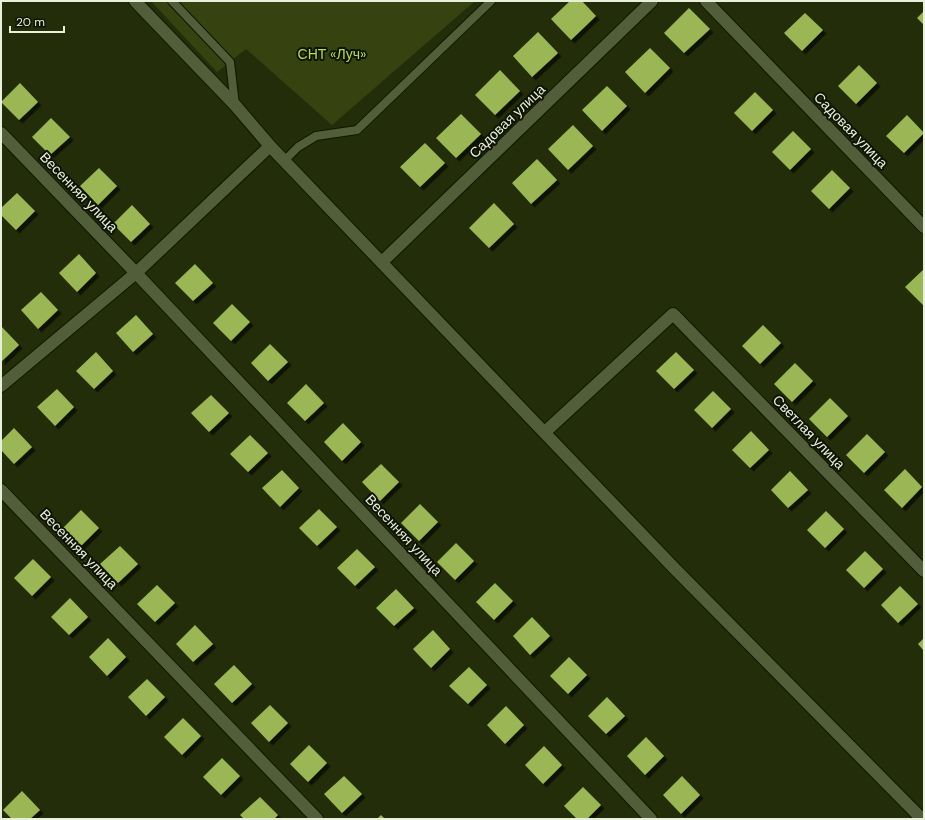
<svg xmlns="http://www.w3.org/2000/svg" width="925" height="820" font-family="'DM Sans',sans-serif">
<defs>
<filter id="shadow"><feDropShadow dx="3.5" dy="3.5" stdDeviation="0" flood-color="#0009"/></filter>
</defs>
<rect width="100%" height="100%" fill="#242d09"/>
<!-- green -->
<path fill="#364311" d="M151,1H475L332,125L246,49L217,72Z"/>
<!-- building -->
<path fill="#9bb755" filter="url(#shadow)" d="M570,1H582L596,16L571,40L551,19Z
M689,8L710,29L684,53L664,33Z
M924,11V25L917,18Z
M805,13L823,30L802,51L784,33Z
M538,32L558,53L532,77L513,56Z
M650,48L670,68L645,93L625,72Z
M859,65L877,83L856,104L838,86Z
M500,70L520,91L495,115L475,95Z
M20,83L38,102L19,120L1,102Z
M607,86L627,106L602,131L582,110Z
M755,92L773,110L752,131L734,113Z
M461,114L481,134L456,158L436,138Z
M907,115L924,133L904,153L886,136Z
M51,118L70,137L50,155L32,137Z
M573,125L593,146L568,170L548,149Z
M793,131L811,149L790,170L772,152Z
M425,143L445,163L420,187L400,167Z
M537,159L557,180L531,204L512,183Z
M99,168L117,186L98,205L80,186Z
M832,170L850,188L829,209L811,191Z
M17,193L35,211L16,230L1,215V208Z
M494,203L514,224L489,248L469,228Z
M132,205L150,224L131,242L113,224Z
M79,254L96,273L77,292L59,273Z
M195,264L213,283L193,301L175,283Z
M924,269V304L923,305L905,287Z
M41,292L58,310L38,329L21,310Z
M232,304L250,322L231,341L213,323Z
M136,315L153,334L133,352L116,333Z
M763,325L781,343L760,364L742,346Z
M1,326L19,345L1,362Z
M270,344L288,362L268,381L251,363Z
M96,352L113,371L94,389L76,371Z
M676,352L694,370L674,389L656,371Z
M795,363L813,381L792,402L774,384Z
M306,384L324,403L305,421L287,403Z
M57,389L74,407L55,426L37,407Z
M713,391L731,409L712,428L694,410Z
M211,395L229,413L209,432L191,413Z
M830,398L848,416L827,437L809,419Z
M343,423L361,442L342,461L324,442Z
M14,428L32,447L14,464L1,450V441Z
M751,431L769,450L750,468L732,450Z
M867,434L885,452L864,473L846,455Z
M250,435L268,453L248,472L230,454Z
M381,464L399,482L380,501L362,482Z
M905,469L922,487L902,508L884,490Z
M282,470L299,488L280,507L262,488Z
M790,471L808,490L788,508L771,490Z
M420,504L438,522L419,541L401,523Z
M319,509L337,527L317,546L299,528Z
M81,510L99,528L80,547L62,529Z
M826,511L844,529L825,548L807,530Z
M456,543L474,561L455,580L437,562Z
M120,546L138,564L118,583L100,564Z
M357,549L375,567L355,586L337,568Z
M865,551L883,569L864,588L846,570Z
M33,559L51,577L32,596L14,578Z
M495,583L513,601L494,620L476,602Z
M157,585L175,603L155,622L137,604Z
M900,586L918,604L898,623L881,605Z
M396,589L414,608L394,626L376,608Z
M70,598L88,617L69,635L51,617Z
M532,617L550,636L530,655L513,636Z
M195,625L213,644L193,662L176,644Z
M433,630L450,649L431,668L413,649Z
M108,638L126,657L107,676L89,657Z
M924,638V651L918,644Z
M569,657L587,675L568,694L550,676Z
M234,665L252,684L232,703L214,684Z
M469,667L487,685L468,704L449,686Z
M147,679L165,697L146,716L128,697Z
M607,697L625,716L606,734L588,716Z
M270,705L288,723L269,742L251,723Z
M506,706L524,725L505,744L487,725Z
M183,718L201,736L182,755L164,737Z
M646,737L664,756L645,775L627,756Z
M309,745L327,763L308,782L290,764Z
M544,746L562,765L543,784L525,765Z
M222,758L240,776L221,795L203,777Z
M344,776L362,794L342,813L324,794Z
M682,776L700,795L681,814L663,795Z
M583,787L601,805L587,819H577L564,806Z
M22,791L40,810L30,819H12L3,810Z
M260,797L278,815L274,819H244L240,815Z
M381,815L385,819H377Z"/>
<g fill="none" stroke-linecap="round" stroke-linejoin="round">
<defs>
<path id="service" d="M172,1L230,62L235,105
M285,160L298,147L316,136L357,130L491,1"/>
<path id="minor" d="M135,1L235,105L270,146L675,569L922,819
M706,1L924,227
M1,133L136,273L651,819
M382,262L652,1
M1,386L136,273L270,146
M545,432L673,314L924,571
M1,490L317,819"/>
</defs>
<!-- service casing -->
<use href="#service" stroke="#0e1500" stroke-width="10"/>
<!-- minor casing -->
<use href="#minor" stroke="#0e1500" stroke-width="14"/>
<!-- service -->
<use href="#service" stroke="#525e39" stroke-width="8"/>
<!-- minor -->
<use href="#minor" stroke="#525e39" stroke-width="12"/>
</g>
<g text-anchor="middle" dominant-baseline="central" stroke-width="4" stroke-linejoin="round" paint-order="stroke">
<!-- park labels -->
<g font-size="14" fill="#b8dc5c" stroke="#0f1406">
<text x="332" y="54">СНТ «Луч»</text>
</g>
<!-- street labels -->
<g font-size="14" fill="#e8efda" stroke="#0f1406">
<text transform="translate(507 121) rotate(-44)">Садовая улица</text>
<text transform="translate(851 130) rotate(46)">Садовая улица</text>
<text transform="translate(79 192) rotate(46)">Весенняя улица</text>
<text transform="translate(809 432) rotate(46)">Светлая улица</text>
<text transform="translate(404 535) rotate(47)">Весенняя улица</text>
<text transform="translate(79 549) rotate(46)">Весенняя улица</text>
</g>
</g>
<!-- border -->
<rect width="925" height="820" fill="none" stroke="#e8efda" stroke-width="4"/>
<!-- scale -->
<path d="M10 26v6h54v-6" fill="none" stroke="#e8efda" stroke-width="2"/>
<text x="16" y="26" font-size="12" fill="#e8efda" stroke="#0f1406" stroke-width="3" paint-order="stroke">20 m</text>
</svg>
